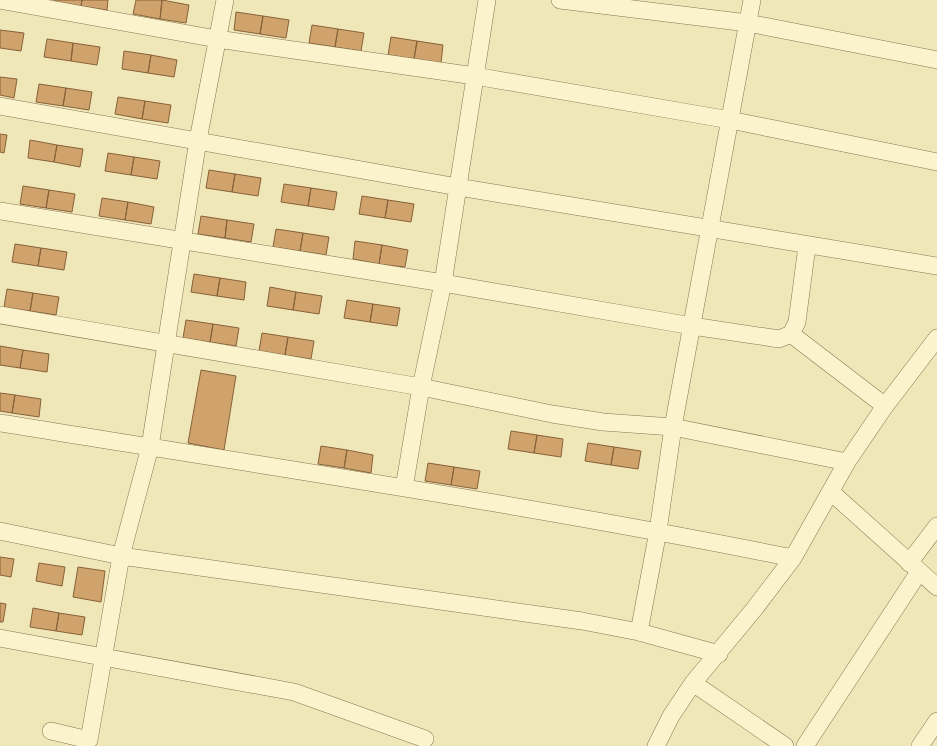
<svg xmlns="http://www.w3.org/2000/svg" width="937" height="746" font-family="'Crimson Pro',serif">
<rect width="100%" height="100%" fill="#f0e7b9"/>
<!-- building -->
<path fill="#d1a36c" stroke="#876138" d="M54,0H82L81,6L54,2Z
M82,0H108L107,10L81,6Z
M136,0H162L160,19L133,14Z
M162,0L189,5L186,23L160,19Z
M236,12L263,16L260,34L234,30Z
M263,16L289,20L286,38L260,34Z
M312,25L338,29L335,47L309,43Z
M338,29L364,33L361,51L335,47Z
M0,30L24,33L21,51L0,48Z
M391,37L417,41L414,59L388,55Z
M47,39L73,43L71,61L44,57Z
M417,41L443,45L441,63L414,59Z
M73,43L100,47L97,65L71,61Z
M124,51L151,55L148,73L122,69Z
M151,55L177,60L174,77L148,73Z
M0,77L17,79L14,98L0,95Z
M39,84L66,88L63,106L36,102Z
M66,88L92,92L89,110L63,106Z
M118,97L145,101L142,119L115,114Z
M145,101L171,105L168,123L142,119Z
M0,134L7,135L4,153L0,152Z
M30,140L57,145L54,162L28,158Z
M57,145L83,149L80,167L54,162Z
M108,153L134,157L131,175L105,171Z
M134,157L160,161L157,179L131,175Z
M209,170L235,174L232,192L206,188Z
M235,174L261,178L258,196L232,192Z
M284,184L311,188L308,206L281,202Z
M23,186L49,190L46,208L20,204Z
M311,188L337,192L334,210L308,206Z
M49,190L75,194L72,212L46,208Z
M362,196L388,200L385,218L359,214Z
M102,198L128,202L125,220L99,216Z
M388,200L414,204L411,222L385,218Z
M128,202L154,207L151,224L125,220Z
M201,216L227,220L225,238L198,234Z
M227,220L254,224L251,242L225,238Z
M276,229L303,233L300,251L273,247Z
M303,233L329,237L326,255L300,251Z
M355,241L382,245L379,264L353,259Z
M15,244L41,248L38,266L12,262Z
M382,245L408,250L405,267L379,264Z
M41,248L67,252L64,270L38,266Z
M194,274L220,278L217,296L191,292Z
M220,278L246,282L244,300L217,296Z
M270,287L296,292L293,310L267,306Z
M7,289L33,293L30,311L4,307Z
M296,292L322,296L319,314L293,310Z
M33,293L59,297L56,315L30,311Z
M347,300L373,304L370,322L344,318Z
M373,304L400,308L397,326L370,322Z
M186,320L213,324L210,342L183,338Z
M213,324L239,328L236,346L210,342Z
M262,333L288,337L285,355L259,351Z
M288,337L314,341L311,359L285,355Z
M0,346L23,350L20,368L0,365Z
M23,350L49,354L47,372L20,368Z
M201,370L236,376L224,450L188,443Z
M0,393L15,395L12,413L0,411Z
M15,395L41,399L39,417L12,413Z
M511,431L537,435L534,453L508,449Z
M537,435L563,439L561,457L534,453Z
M588,443L614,447L611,465L585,461Z
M321,446L347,450L344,468L318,464Z
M614,447L641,451L638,469L611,465Z
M347,450L373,455L371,473L344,468Z
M428,463L454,467L451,485L425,481Z
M454,467L480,471L477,489L451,485Z
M0,557L14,559L11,577L0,575Z
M39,563L65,567L62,586L36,581Z
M78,567L105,571L101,602L73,597Z
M0,603L6,604L3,622H0Z
M33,608L59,613L56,631L30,627Z
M59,613L85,617L82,635L56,631Z"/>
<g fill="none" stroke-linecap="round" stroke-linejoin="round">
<defs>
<path id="minor" d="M0,0L217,39L475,76L730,120L937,162
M560,0L748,23L937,60
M0,106L458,187L937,266
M0,211L443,283L692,326L779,339L791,334L797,322L807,246
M0,315L421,387L552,414L603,422L673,427L847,462
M791,334L885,406
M0,423C264,466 530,505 793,558
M404,488L421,387L443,283L487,0
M831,492L937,587
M0,531L121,556L582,621L639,632L719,654
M909,563L937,526
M639,632L658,531L673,427L752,0
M0,638L294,692L425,739
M693,683L785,746
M51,731L89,740L121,556L150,447L198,140L225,0
M656,746L671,716L693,683L755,608L793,558L847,462L885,406L937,338
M805,746L919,572
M920,746L937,721"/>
</defs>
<!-- minor casing -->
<use href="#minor" stroke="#877553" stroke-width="18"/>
<!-- minor -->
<use href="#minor" stroke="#fbf3cc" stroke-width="17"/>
</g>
</svg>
